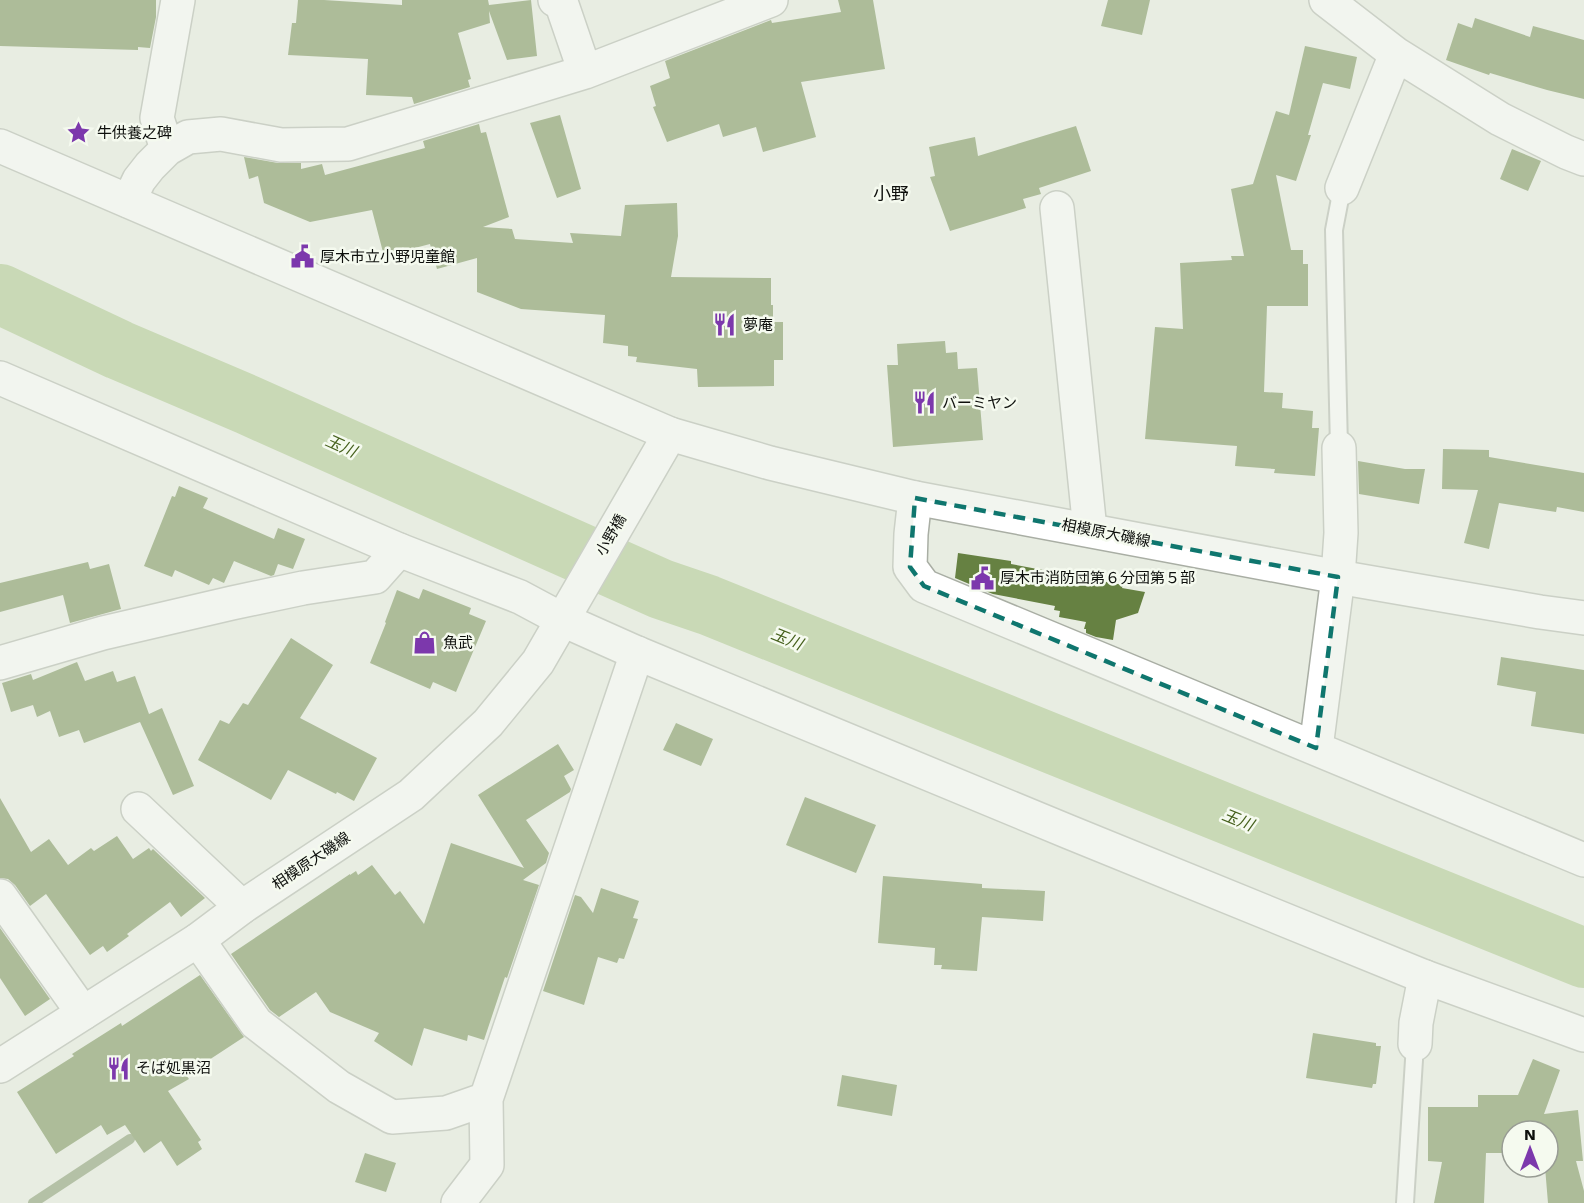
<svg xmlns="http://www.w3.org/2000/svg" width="1584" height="1203" font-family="'Work Sans','Noto Sans JP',sans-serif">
<rect width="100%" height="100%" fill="#e8ede2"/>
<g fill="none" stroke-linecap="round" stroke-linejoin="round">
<!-- stream -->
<path stroke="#778c5d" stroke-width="10" d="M33,1203L130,1139"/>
<!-- river -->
<path stroke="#a4c180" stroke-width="60" d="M0,294L119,350L248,405L661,589L708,605L1584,958"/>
</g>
<!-- building -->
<path fill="#668142" d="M0,0H156V17L150,48L138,47V50L0,46Z
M298,0H324L402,5V0H488L489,5L531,0L537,56L507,60L489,11L490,23L458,33L471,79L468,80L470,87L414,104L412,97L366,95L368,59L288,55L292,23H296Z
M838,0H873L885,69L801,82L816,137L763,152L756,127L723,137L719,124L667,142L653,107L656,106L650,86L670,78L665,61L771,20L772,23L841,12Z
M1108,0H1150L1142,35L1101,26Z
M1475,18L1530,37L1533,26L1584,40V99L1547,90L1490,73L1489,75L1446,60L1458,23L1472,28Z
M1305,46L1357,57L1350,89L1323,83L1308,135H1311L1296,181L1276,175L1291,250H1303V264H1308V306H1267L1264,392L1283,393L1282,408L1313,411L1312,428H1319L1315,476L1274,473L1275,469L1235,466L1237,446L1145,439L1155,327L1183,329L1180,263L1232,260L1231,256H1244L1231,189L1253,184L1276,111L1289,115Z
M560,115L581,189L557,198L530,123Z
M479,124L481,133L486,132L509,217L483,227L512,229L515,239L573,243L570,233L621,236L625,205L677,203L678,236L671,277L771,278V305H773V322H783V360H774V386L698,387L697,369L636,362L637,357L628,356V346L603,343L605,315L521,309L477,292V258L437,269L430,244L384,256L372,210L310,222L264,203L258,176L249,179L244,157L278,163H301V169L322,164L325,175L425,148L423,141Z
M1076,126L1091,171L1039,188L1041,194L1023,199L1026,208L950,231L930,177L935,176L929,147L975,137L978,156Z
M1512,149L1541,161L1528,191L1500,179Z
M945,341L946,353L957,352L958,369L977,368L983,440L893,447L887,365H898L897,344Z
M1443,449L1489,450V457L1584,473V512L1557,507L1556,512L1499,503L1489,549L1464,543L1478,490L1442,489Z
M1358,461L1405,469H1425L1419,504L1359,494Z
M179,486L208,498L203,508L274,539L278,528L305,539L293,569L278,564L274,575L271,576L234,561L224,583L213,578L209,585L175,570L172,577L144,566L172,496L175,497Z
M958,553L1011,561V564L1123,585L1122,588L1145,592L1138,613L1116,620L1113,640L1096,637L1086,633V629H1084L1086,622L1059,617L1060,611L1054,610L1055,606L993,594L980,589V587L974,586L955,578Z
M88,562L90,569L109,564L121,609L70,623L63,595L0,612V583Z
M423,589L471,608L469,614L486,621L456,692L433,682L430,689L370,663L386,623L385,622L397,590L419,599Z
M291,638L333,665L300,718L377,758L354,801L337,792L336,794L288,770L271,800L198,760L220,720L229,724L243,703L248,705Z
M1501,657L1584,670V734L1531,726L1536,692L1497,685Z
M77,662L85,681L113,671L117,682L135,676L149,714L162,708L194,786L173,795L140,722L84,743L79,730L59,737L50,711L37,717L33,705L11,712L2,683L31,674L33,680Z
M676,723L713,739L701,766L663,750Z
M558,744L574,770L564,776L571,789L570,792L526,820L549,853L546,863L523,880L539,885L507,978L505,977L484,1040L468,1035L467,1041L424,1028L412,1066L374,1041L379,1033L330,1012L316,992L279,1017L270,1010L231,954L350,874V875L356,871L358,875L372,865L395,895L400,891L424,924L451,843L524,868L478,795Z
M805,797L876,825L856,873L786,845Z
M0,798L31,852L49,839L68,865L91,848L94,851L117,836L133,859L149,848L151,851L153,849L205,898L181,917L170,902L127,934L129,936L107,952L103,946L90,955L46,894L30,906L15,885L8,879L0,878Z
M883,876L982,884V888L1045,891L1043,921L982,917L977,971L941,969L942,965H934L935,948L878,943Z
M601,888L639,901L633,918L638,919L624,959L619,958L617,963L598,957L584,1005L543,991L575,895L581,897L593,913Z
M0,928L50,999L25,1016L0,978Z
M200,975L244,1037L186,1075L189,1079L168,1091L201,1140L198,1142L202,1149L177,1166L161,1141L144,1153L125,1125L107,1135L101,1125L56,1154L17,1092L74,1056L72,1054L121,1023L122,1026Z
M1313,1033L1376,1043V1046H1381L1376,1084H1373L1372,1088L1306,1078Z
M1533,1059L1560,1070L1544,1114L1578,1110L1583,1161H1576L1584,1191V1203H1548L1545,1167H1548V1131H1512V1153H1486L1484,1203H1434L1442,1162L1428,1161V1107H1478V1095H1518Z
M842,1075L897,1085L892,1116L837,1106Z
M365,1153L396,1163L386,1192L355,1182Z"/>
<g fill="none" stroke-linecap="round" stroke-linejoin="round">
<defs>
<path id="service" d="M1339,448L1334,230L1342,188
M1405,1203L1415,1044"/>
<path id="minor" d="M555,0L561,2L585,72
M1326,0L1396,54L1500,119L1566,152L1584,159
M167,149L157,118L178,0
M1342,188L1396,54
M129,201L139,180L150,166L167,149L188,137L221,134L281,145L348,144L585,72L771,0
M1057,208L1090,530
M915,498L911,534L910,567L924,586L1584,860
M0,663L103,633L232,603L303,588L375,577L399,550
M1316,748L1338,577L1341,533L1339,448
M138,809L242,907
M0,896L83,1013
M198,940L256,1023L339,1087L392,1117L446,1113L486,1099L637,653
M1415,1044L1416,1023L1425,977L1584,1035
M458,1203L487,1165L486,1099"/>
<path id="tertiary" d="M0,146L670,434
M0,378L399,550L520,597L563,620L637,653L1069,832L1425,977"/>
<path id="primary" d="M0,1066L198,940L242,907L411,795L488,723L538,662L670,434L770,463L915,498L1338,577L1540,612L1584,618"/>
</defs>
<!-- service casing -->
<use href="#service" stroke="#a9aea4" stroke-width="20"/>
<!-- minor casing -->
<use href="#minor" stroke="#a9aea4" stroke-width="36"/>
<!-- tertiary casing -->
<use href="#tertiary" stroke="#a9aea4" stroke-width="36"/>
<!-- primary casing -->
<use href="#primary" stroke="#a9aea4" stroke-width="36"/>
<!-- service -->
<use href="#service" stroke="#fff" stroke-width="16"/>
<!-- minor -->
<use href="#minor" stroke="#fff" stroke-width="33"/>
<!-- tertiary -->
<use href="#tertiary" stroke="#fff" stroke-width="33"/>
<!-- primary -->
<use href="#primary" stroke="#fff" stroke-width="33"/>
</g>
<!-- marked area -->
<path d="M0 0H1584V1203H0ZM915,498L1338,577L1316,748L924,586L910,567Z" fill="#e8ede2" fill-opacity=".55" fill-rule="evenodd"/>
<path fill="none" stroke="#0f766e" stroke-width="4.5" stroke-dasharray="12 8" stroke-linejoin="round" d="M915,498L1338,577L1316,748L924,586L910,567Z"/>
<!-- icons -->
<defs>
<symbol id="sight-bare" viewBox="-9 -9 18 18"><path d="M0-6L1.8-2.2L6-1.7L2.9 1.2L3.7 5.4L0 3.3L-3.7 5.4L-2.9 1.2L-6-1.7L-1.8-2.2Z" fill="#7c38ac" stroke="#f5faef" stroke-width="2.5" paint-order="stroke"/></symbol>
<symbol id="civic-bare" viewBox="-9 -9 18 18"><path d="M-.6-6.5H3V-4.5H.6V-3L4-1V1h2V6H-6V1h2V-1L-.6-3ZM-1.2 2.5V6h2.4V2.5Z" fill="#7c38ac" stroke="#f5faef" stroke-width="2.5" paint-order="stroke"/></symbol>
<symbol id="restaurant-bare" viewBox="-9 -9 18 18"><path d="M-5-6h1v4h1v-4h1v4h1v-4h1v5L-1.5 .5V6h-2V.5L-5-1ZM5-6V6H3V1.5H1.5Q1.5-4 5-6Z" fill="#7c38ac" stroke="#f5faef" stroke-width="2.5" paint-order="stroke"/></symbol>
<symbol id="shop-bare" viewBox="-9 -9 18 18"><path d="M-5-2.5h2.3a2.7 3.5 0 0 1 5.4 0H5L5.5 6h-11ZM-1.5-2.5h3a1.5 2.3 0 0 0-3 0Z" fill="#7c38ac" stroke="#f5faef" stroke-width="2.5" paint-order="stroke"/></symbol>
</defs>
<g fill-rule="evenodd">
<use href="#sight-bare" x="62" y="116" width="33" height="33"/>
<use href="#civic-bare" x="286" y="240" width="33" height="33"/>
<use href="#restaurant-bare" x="708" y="308" width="33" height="33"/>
<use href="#restaurant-bare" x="908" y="386" width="33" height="33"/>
<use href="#civic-bare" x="966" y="562" width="33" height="33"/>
<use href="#shop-bare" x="408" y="626" width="33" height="33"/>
<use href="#restaurant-bare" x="102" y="1052" width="33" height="33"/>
</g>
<g text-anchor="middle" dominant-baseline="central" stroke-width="5" stroke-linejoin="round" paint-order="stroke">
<!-- poi labels -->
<g font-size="15" fill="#0d0f0c" stroke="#f5faef" text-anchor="start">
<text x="97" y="133">牛供養之碑</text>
<text x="320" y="257">厚木市立小野児童館</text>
<text x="743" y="325">夢庵</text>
<text x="942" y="403">バーミヤン</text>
<text x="1000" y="578">厚木市消防団第６分団第５部</text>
<text x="443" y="643">魚武</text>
<text x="136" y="1068">そば処黒沼</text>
</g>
<!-- street labels -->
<g font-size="15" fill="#0d0f0c" stroke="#f5faef">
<text transform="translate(1106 533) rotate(11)">相模原大磯線</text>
<text transform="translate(611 535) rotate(-60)">小野橋</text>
<text transform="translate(311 861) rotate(-34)">相模原大磯線</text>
</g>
<!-- water labels -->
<g font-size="16" font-style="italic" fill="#46611d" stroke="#f5faef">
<text transform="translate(341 446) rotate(24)">玉川</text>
<text transform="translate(787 639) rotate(22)">玉川</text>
<text transform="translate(1238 820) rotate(22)">玉川</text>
</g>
<!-- quarter labels -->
<g font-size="18" fill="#0d0f0c" stroke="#f5faef">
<text x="891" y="193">小野</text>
</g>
</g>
<!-- north arrow -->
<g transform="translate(1530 1149)"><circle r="28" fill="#f5faef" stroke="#989c94" stroke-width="1.5"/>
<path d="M0-4.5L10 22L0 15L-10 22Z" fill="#7c38ac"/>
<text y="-9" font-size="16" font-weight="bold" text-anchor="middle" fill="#0d0f0c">N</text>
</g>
</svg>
